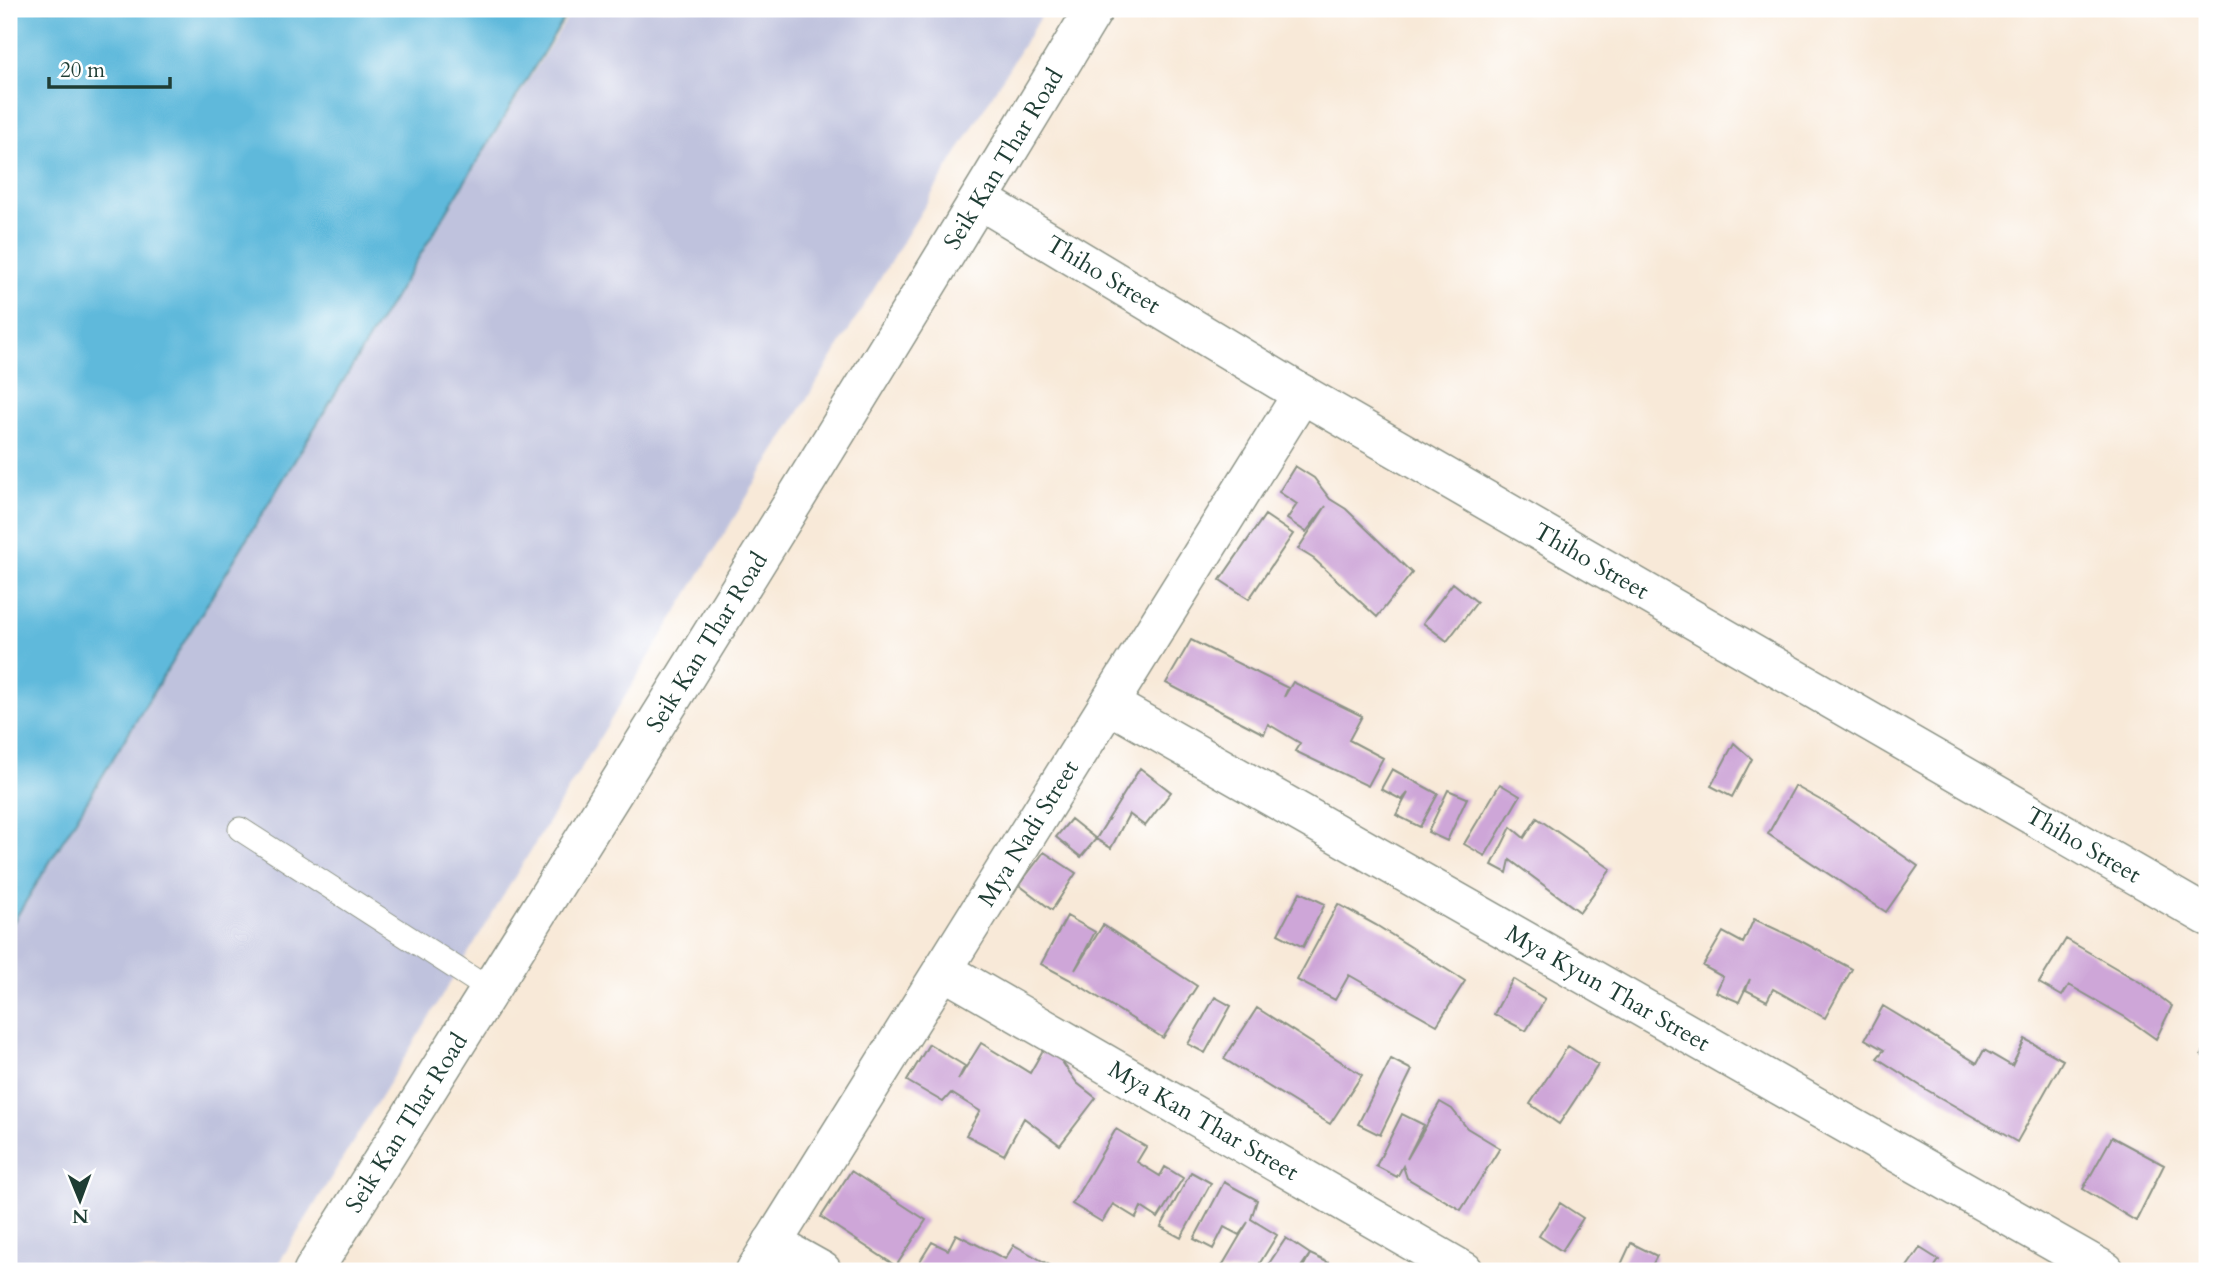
<svg xmlns="http://www.w3.org/2000/svg" width="2216" height="1280" font-family="Cardo,serif">
<rect width="100%" height="100%" fill="#fff"/>
<filter id="ink" filterUnits="userSpaceOnUse"><feTurbulence type="fractalNoise" baseFrequency=".0143" numOctaves="2"/><feDisplacementMap in="SourceGraphic" scale="14" xChannelSelector="R" yChannelSelector="G"/><feConvolveMatrix kernelMatrix="1 2 1 2 8 2 1 2 1" color-interpolation-filters="sRGB"/></filter>
<filter id="wash" filterUnits="userSpaceOnUse"><feTurbulence type="fractalNoise" baseFrequency=".00686" numOctaves="4" result="noise"/><feDisplacementMap in="SourceGraphic" scale="28" xChannelSelector="R" yChannelSelector="G"/><feGaussianBlur stdDeviation="1.57" result="paint"/><feColorMatrix in="noise" values="0 0 0 0 0 0 0 0 0 0 0 0 0 0 0 0 0 1.4 0 .05"/><feComposite in="paint" operator="in"/></filter>
<g filter="url(#wash)">
<rect width="100%" height="100%" fill="#f8e9d8"/>
<!-- industrial -->
<path fill="#bfc2dd" d="M573,9H1045L274,1271H9V929L446,212Z"/>
<!-- water -->
<path fill="#5eb9db" stroke="#3e7b88" stroke-width="2" d="M9,9H570L9,929Z"/>
<g id="blocks">
<!-- building -->
<path fill="#cea6d8" d="M1295,466L1314,478L1330,499L1346,509L1412,573L1377,617L1314,559L1298,549L1326,506L1306,532L1287,519L1297,504L1279,492Z
M1265,515L1293,534L1249,599L1220,580Z
M1453,583L1477,602L1447,641L1423,623Z
M1191,640L1288,688L1284,697L1293,682L1362,716L1349,740L1383,758L1368,786L1295,751L1300,743L1268,724L1264,734L1166,683Z
M1734,743L1752,759L1732,797L1711,786Z
M1140,768L1171,792L1145,826L1129,814L1111,848L1096,839Z
M1392,769L1438,794L1420,827L1396,815L1408,793L1402,800L1381,789Z
M1500,784L1520,796L1485,856L1464,844Z
M1795,786L1831,806L1918,866L1886,912L1768,834Z
M1448,790L1467,798L1447,841L1428,832Z
M1537,818L1611,869L1580,912L1510,860L1507,873L1492,865L1511,827L1524,838Z
M1071,819L1096,839L1081,857L1056,837Z
M1044,852L1076,873L1052,910L1019,885Z
M1300,892L1325,904L1303,947L1278,934Z
M1338,904L1376,925L1465,981L1437,1025L1349,975L1335,1000L1297,980Z
M1067,916L1095,932L1075,970L1103,925L1197,986L1163,1038L1069,979L1041,964Z
M1754,919L1799,940L1852,969L1825,1018L1773,989L1767,1001L1746,990L1750,979L1739,1002L1716,992L1723,977L1703,966L1723,932L1743,943Z
M2066,939L2143,984L2172,1006L2156,1039L2125,1017L2069,985L2062,996L2039,983Z
M1513,979L1545,999L1526,1031L1494,1014Z
M1215,997L1231,1006L1205,1053L1188,1044Z
M1883,1006L1977,1063L1984,1050L2012,1066L2025,1039L2063,1060L2017,1142L1927,1090L1877,1058L1884,1050L1865,1039Z
M1257,1008L1362,1075L1330,1124L1224,1059Z
M981,1043L1030,1073L1043,1050L1060,1059L1077,1083L1096,1098L1060,1145L1024,1118L1004,1155L966,1135L980,1111L951,1093L943,1102L907,1081L929,1044L965,1066L958,1080Z
M2207,1044V1059L2201,1055Z
M1568,1046L1598,1065L1559,1124L1530,1104Z
M1391,1059L1412,1070L1380,1135L1358,1124Z
M1440,1102L1452,1109L1467,1128L1500,1148L1461,1210L1407,1178L1403,1166L1397,1177L1376,1166L1402,1114L1424,1125L1407,1159Z
M1116,1129L1146,1147L1137,1162L1160,1176L1165,1167L1183,1178L1158,1218L1141,1207L1136,1218L1113,1204L1102,1222L1072,1204Z
M2112,1137L2164,1165L2136,1221L2083,1189Z
M851,1171L926,1220L896,1266L821,1217Z
M1191,1172L1211,1183L1181,1238L1161,1227Z
M1224,1182L1257,1200L1251,1219L1277,1235L1255,1271H1219L1248,1222L1239,1235L1224,1227L1213,1249L1194,1239Z
M1560,1203L1583,1218L1562,1251L1539,1236Z
M956,1234L1005,1259L1014,1245L1060,1271H914L932,1242L948,1250Z
M1286,1238L1310,1254L1298,1271H1264Z
M1631,1243L1657,1256L1649,1271H1618Z
M1920,1248L1939,1260L1932,1271H1904Z
M1310,1254L1329,1263L1325,1271H1301Z"/>
</g>
</g>
<g filter="url(#ink)">
<use href="#blocks" fill-opacity="0" stroke="#8c9386" stroke-width="2"/>
<g fill="none" stroke-linecap="round" stroke-linejoin="round">
<defs>
<path id="service" d="M240,829L490,990"/>
<g id="minor">
<path id="s1" d="M980,200L1302,394L2207,916"/>
<path id="s2" d="M1109,704L2105,1271"/>
<path id="s3" d="M943,970L1464,1271"/>
<path d="M772,1243L822,1271"/>
<path id="s4" d="M755,1271L1302,394"/>
</g>
<g id="tertiary">
<path id="s5" d="M313,1271C577,852 839,433 1094,9"/>
</g>
</defs>
<!-- service casing -->
<use href="#service" stroke="#8c9386" stroke-width="25"/>
<!-- minor casing -->
<use href="#minor" stroke="#8c9386" stroke-width="41"/>
<!-- tertiary casing -->
<use href="#tertiary" stroke="#8c9386" stroke-width="41"/>
<!-- service -->
<use href="#service" stroke="#fff" stroke-width="23"/>
<!-- minor -->
<use href="#minor" stroke="#fff" stroke-width="38"/>
<!-- tertiary -->
<use href="#tertiary" stroke="#fff" stroke-width="38"/>
</g>
</g>
<g text-anchor="middle" dominant-baseline="central" stroke-width="6" stroke-linejoin="round" paint-order="stroke">
<!-- street labels -->
<g font-size="24" fill="#1f3d34" stroke="#fff">
<text stroke="none"><textPath href="#s5" startOffset="1309">Seik Kan Thar Road</textPath></text>
<text stroke="none"><textPath href="#s1" startOffset="144">Thiho Street</textPath></text>
<text stroke="none"><textPath href="#s1" startOffset="710">Thiho Street</textPath></text>
<text stroke="none"><textPath href="#s5" startOffset="742">Seik Kan Thar Road</textPath></text>
<text stroke="none"><textPath href="#s4" startOffset="516">Mya Nadi Street</textPath></text>
<text stroke="none"><textPath href="#s1" startOffset="1278">Thiho Street</textPath></text>
<text stroke="none"><textPath href="#s2" startOffset="574">Mya Kyun Thar Street</textPath></text>
<text stroke="none"><textPath href="#s3" startOffset="301">Mya Kan Thar Street</textPath></text>
<text stroke="none"><textPath href="#s5" startOffset="175">Seik Kan Thar Road</textPath></text>
</g>
</g>
<!-- margin -->
<rect width="2216" height="1280" fill="none" stroke="#fff" stroke-width="35"/>
<!-- north arrow -->
<g transform="translate(80 1200) rotate(179)" stroke="#ffffff" stroke-width="5" paint-order="stroke">
<path d="M0-5L12 26L0 18L-12 26Z" fill="#1f3d34"/>
<text y="-10" font-size="19" font-weight="bold" text-anchor="middle" fill="#1f3d34">N</text>
</g>
<!-- scale -->
<path d="M49 77v10h121v-10" fill="none" stroke="#1f3d34" stroke-width="3.5"/>
<text x="60" y="77" font-size="21" fill="#1f3d34" stroke="#ffffff" stroke-width="5" paint-order="stroke">20 m</text>
</svg>
